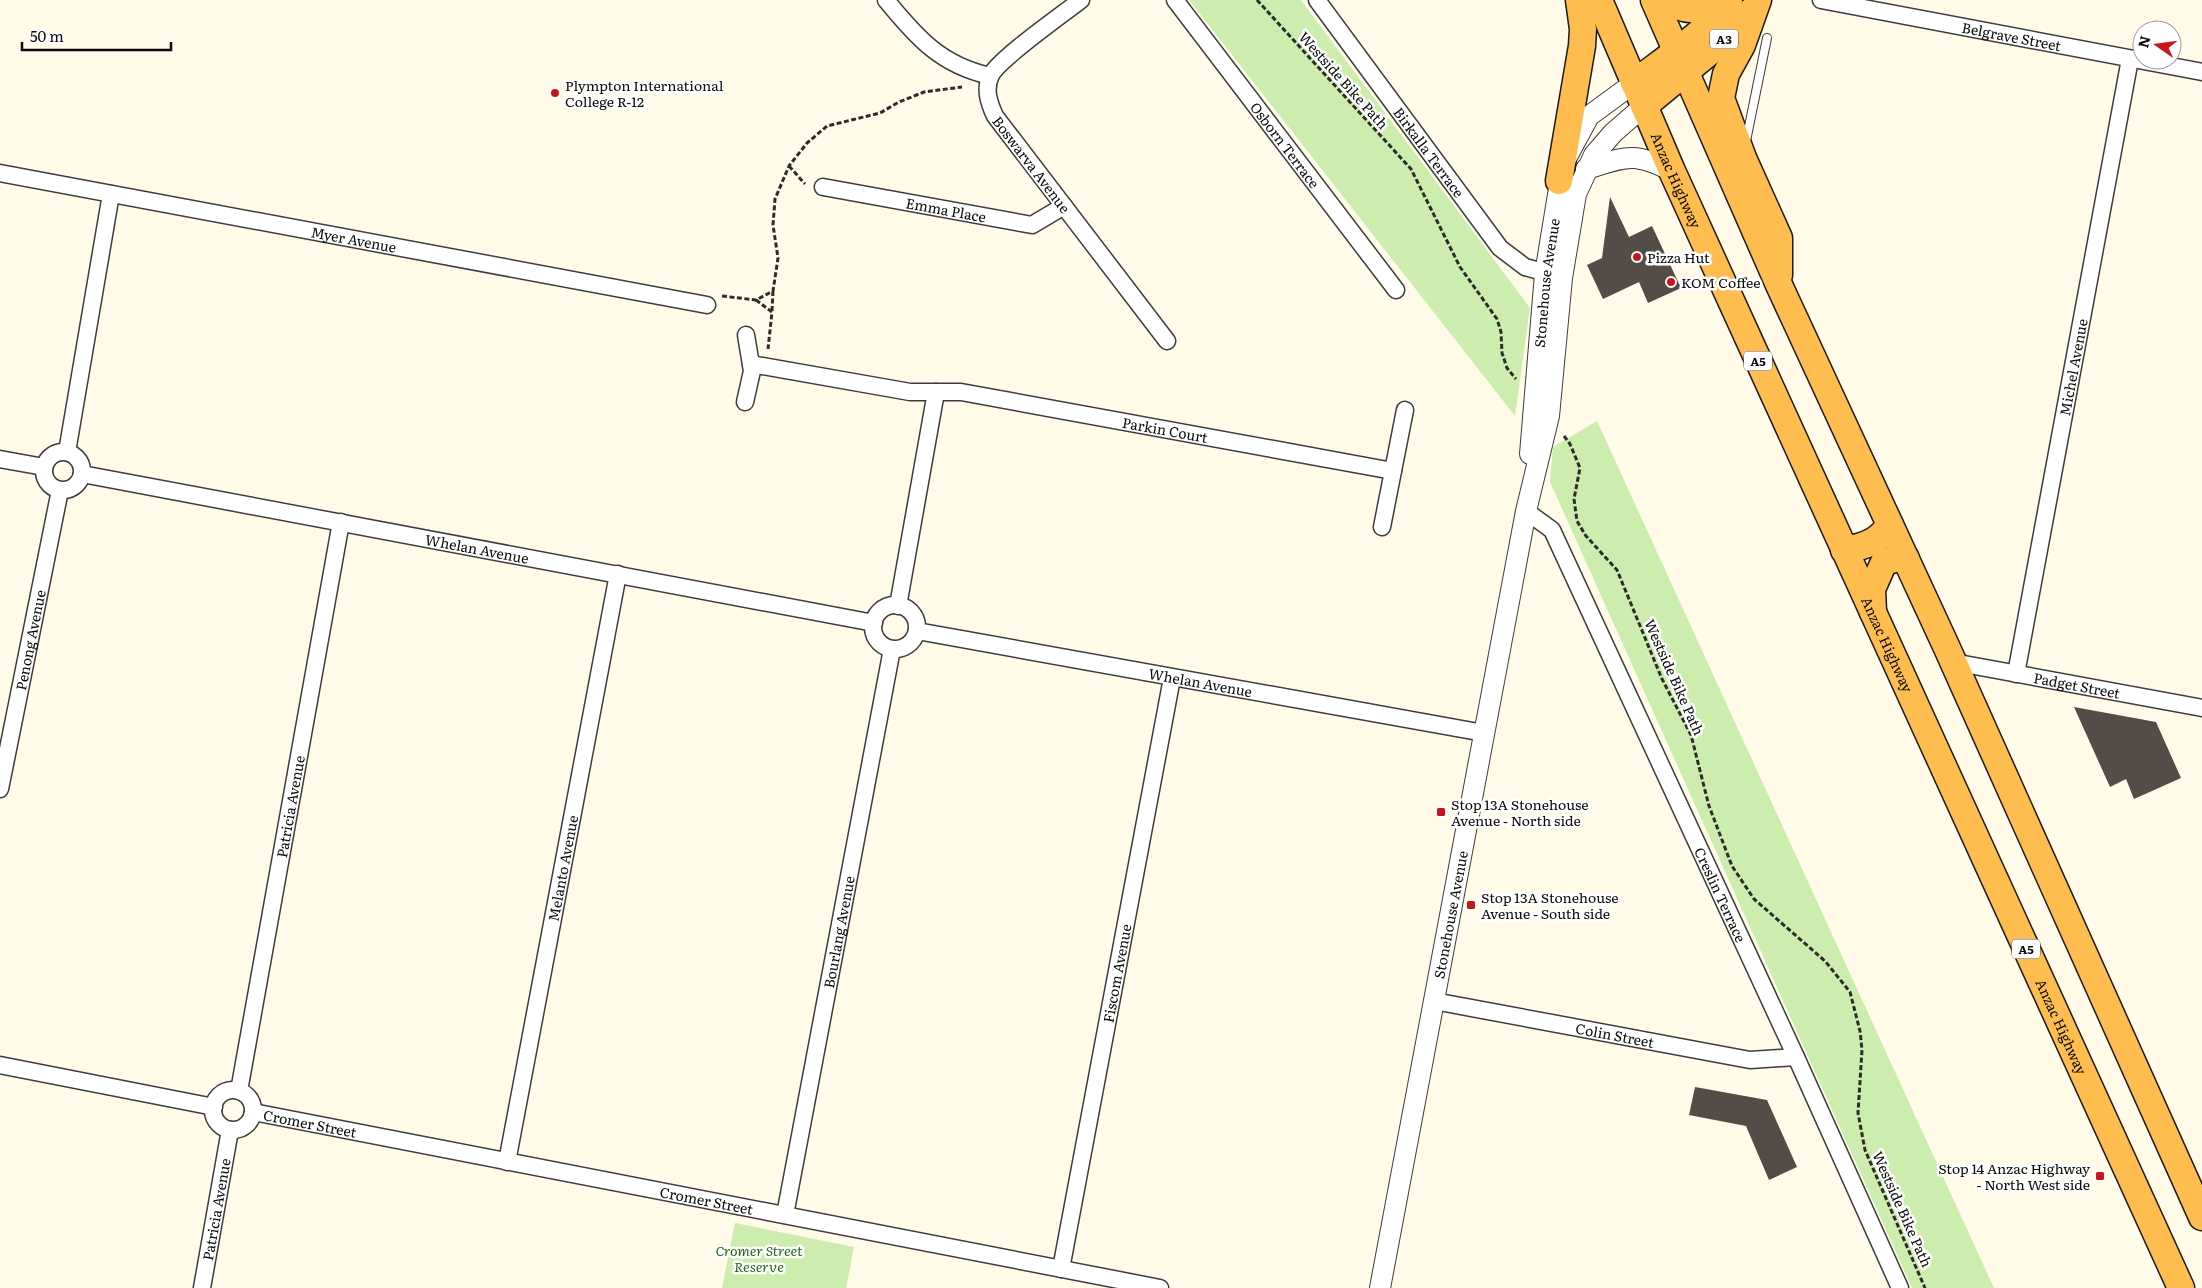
<svg xmlns="http://www.w3.org/2000/svg" width="2202" height="1288" font-family="Literata,serif">
<rect width="100%" height="100%" fill="#fffbe8"/>
<!-- green -->
<path fill="#cdedae" d="M1189,0H1301L1530,308L1515,416Z
M1597,421L1994,1288H1912L1550,482L1553,447Z
M735,1223L854,1247L846,1288H722Z"/>
<!-- building -->
<path fill="#544c46" d="M1610,197L1629,237L1652,226L1681,288L1648,303L1639,282L1603,299L1587,265L1602,258Z
M2074,707L2156,722L2181,778L2134,799L2126,779L2110,787Z
M1695,1087L1767,1100L1797,1167L1769,1180L1746,1126L1689,1115Z"/>
<g fill="none" stroke-linecap="round" stroke-linejoin="round">
<defs>
<path id="service" d="M1746,141L1767,38"/>
<g id="minor">
<path d="M886,0C917,38 941,65 990,76"/>
<path id="s1" d="M1081,0C1063,14 999,59 991,75C984,89 989,103 995,116L1167,341"/>
<path id="s2" d="M1175,0L1396,290"/>
<path id="s3" d="M1317,0L1500,248L1525,267L1557,276"/>
<path id="s4" d="M1821,0L2202,72"/>
<path id="s5" d="M0,173L707,305"/>
<path id="s6" d="M823,187L1032,225L1064,206"/>
<path id="s7" d="M751,364L910,392H961L1393,471L1405,410"/>
<path d="M745,402L752,371L746,335"/>
<circle cx="63" cy="471" r="19"/>
<path d="M67,452L111,194"/>
<path d="M0,459L44,467"/>
<path id="s8" d="M82,474L874,623"/>
<path id="s9" d="M1526,511L1552,530L1796,1057L1900,1288"/>
<path d="M1382,527L1393,471"/>
<circle cx="895" cy="627" r="22"/>
<path d="M898,606L936,392"/>
<path id="s10" d="M917,631L1484,733"/>
<path id="s11" d="M1953,662L2202,708"/>
<path id="s12" d="M2016,674L2130,59"/>
<path id="s13" d="M0,789L60,490"/>
<path id="s14" d="M1434,1001L1750,1060L1796,1057"/>
<path d="M0,1065L214,1107"/>
<circle cx="233" cy="1110" r="20"/>
<path id="s15" d="M239,1091L341,522"/>
<path id="s16" d="M253,1112L1160,1288"/>
<path id="s17" d="M507,1162L618,574"/>
<path id="s18" d="M785,1215L892,649"/>
<path id="s19" d="M1061,1269L1172,678"/>
<path id="s20" d="M202,1288L230,1130"/>
</g>
<g id="tertiary">
<path d="M1586,169C1626,157 1633,151 1672,171"/>
<path id="s21" d="M1530,454L1545,274L1563,164L1589,116L1634,83"/>
<path id="s22" d="M1380,1288L1526,511L1549,416L1562,278L1576,194L1594,155L1613,133L1644,106"/>
</g>
<g id="trunk">
<path id="s23" d="M1599,0L1672,171L2181,1288"/>
<path d="M1654,0L1779,285L1947,648L2202,1217"/>
<path d="M1669,0C1687,16 1704,8 1724,0"/>
<path d="M1758,0L1742,45L1726,74L1721,98L1743,158L1779,238V275"/>
<path d="M1634,83C1661,62 1713,28 1729,0"/>
<path d="M1644,106L1712,50L1750,12"/>
<path d="M1559,181L1582,46L1583,29L1579,0"/>
<path d="M1844,550C1864,547 1878,542 1890,525"/>
<path d="M1873,612L1872,589L1884,562L1895,559H1906"/>
</g>
</defs>
<!-- service casing -->
<use href="#service" stroke="#3d3d3d" stroke-width="10"/>
<!-- minor casing -->
<use href="#minor" stroke="#3d3d3d" stroke-width="19"/>
<!-- tertiary casing -->
<use href="#tertiary" stroke="#3d3d3d" stroke-width="22"/>
<!-- trunk casing -->
<use href="#trunk" stroke="#1b1b1b" stroke-width="29"/>
<!-- path -->
<path stroke="#2c2c2c" stroke-width="3" stroke-dasharray="5 2.5" stroke-linecap="butt" d="M1257,0L1411,169L1460,267L1497,319L1501,332L1502,353L1507,368L1516,379
M789,166L805,184
M722,296L756,300L773,291L778,258L773,225L775,199L789,166L807,143L827,126L880,113L899,102L924,92L962,87
M756,300L772,312L768,349
M772,311L773,291
M1564,436L1570,444L1580,468L1574,499L1577,521L1586,536L1617,570L1662,679L1691,735L1709,806L1732,866L1754,899L1825,961L1850,992L1860,1031L1862,1050L1858,1113L1865,1150L1925,1288"/>
<!-- service -->
<use href="#service" stroke="#fff" stroke-width="8"/>
<!-- minor -->
<use href="#minor" stroke="#fff" stroke-width="16"/>
<!-- tertiary -->
<use href="#tertiary" stroke="#fff" stroke-width="20"/>
<!-- trunk -->
<use href="#trunk" stroke="#ffbc4f" stroke-width="26"/>
</g>
<!-- markers -->
<g fill="#c7161a" stroke="#fff" stroke-width="2">
<circle cx="555" cy="93" r="5"/>
<circle cx="1637" cy="257" r="5"/>
<circle cx="1671" cy="282" r="5"/>
<rect x="1436" y="807" width="10" height="10" rx="2.5"/>
<rect x="1466" y="900" width="10" height="10" rx="2.5"/>
<rect x="2095" y="1171" width="10" height="10" rx="2.5"/>
</g>
<g text-anchor="middle" dominant-baseline="central" stroke-width="5" stroke-linejoin="round" paint-order="stroke">
<!-- shield labels -->
<g fill="#fff" stroke="#545454" stroke-width="1">
<rect x="1710" y="29.5" width="28" height="19" rx="4"/>
<rect x="1744" y="351.5" width="28" height="19" rx="4"/>
<rect x="2012" y="939.5" width="28" height="19" rx="4"/>
</g>
<g font-size="12" font-weight="bold" fill="#0a0a0a">
<text x="1724" y="39">A3</text>
<text x="1758" y="361">A5</text>
<text x="2026" y="949">A5</text>
</g>
<!-- street labels -->
<g font-size="14" fill="#0a0a0a" stroke="#fff">
<text stroke="none"><textPath href="#s4" startOffset="194">Belgrave Street</textPath></text>
<text transform="translate(1344 80) rotate(48)">Westside Bike Path</text>
<text stroke="none"><textPath href="#s2" startOffset="182">Osborn Terrace</textPath></text>
<text stroke="none"><textPath href="#s3" startOffset="189">Birkalla Terrace</textPath></text>
<text stroke="none"><textPath href="#s1" startOffset="221">Boswarva Avenue</textPath></text>
<text stroke="none"><textPath href="#s23" startOffset="196">Anzac Highway</textPath></text>
<text stroke="none"><textPath href="#s6" startOffset="125">Emma Place</textPath></text>
<text stroke="none"><textPath href="#s5" startOffset="360">Myer Avenue</textPath></text>
<text stroke="none"><textPath href="#s21" startOffset="172">Stonehouse Avenue</textPath></text>
<text stroke="none"><textPath href="#s12" startOffset="312">Michel Avenue</textPath></text>
<text stroke="none"><textPath href="#s7" startOffset="420">Parkin Court</textPath></text>
<text stroke="none"><textPath href="#s8" startOffset="402">Whelan Avenue</textPath></text>
<text stroke="none"><textPath href="#s13" startOffset="152">Penong Avenue</textPath></text>
<text stroke="none"><textPath href="#s23" startOffset="706">Anzac Highway</textPath></text>
<text transform="translate(1675 677) rotate(66)">Westside Bike Path</text>
<text stroke="none"><textPath href="#s10" startOffset="288">Whelan Avenue</textPath></text>
<text stroke="none"><textPath href="#s11" startOffset="126">Padget Street</textPath></text>
<text stroke="none"><textPath href="#s15" startOffset="289">Patricia Avenue</textPath></text>
<text stroke="none"><textPath href="#s17" startOffset="299">Melanto Avenue</textPath></text>
<text stroke="none"><textPath href="#s9" startOffset="434">Creslin Terrace</textPath></text>
<text stroke="none"><textPath href="#s22" startOffset="380">Stonehouse Avenue</textPath></text>
<text stroke="none"><textPath href="#s18" startOffset="288">Bourlang Avenue</textPath></text>
<text stroke="none"><textPath href="#s19" startOffset="301">Fiscom Avenue</textPath></text>
<text stroke="none"><textPath href="#s23" startOffset="1126">Anzac Highway</textPath></text>
<text stroke="none"><textPath href="#s14" startOffset="184">Colin Street</textPath></text>
<text stroke="none"><textPath href="#s16" startOffset="58">Cromer Street</textPath></text>
<text stroke="none"><textPath href="#s16" startOffset="462">Cromer Street</textPath></text>
<text stroke="none"><textPath href="#s20" startOffset="80">Patricia Avenue</textPath></text>
<text transform="translate(1903 1209) rotate(66)">Westside Bike Path</text>
</g>
<!-- poi labels -->
<g font-size="14" fill="#0a0a0a" stroke="#fff" text-anchor="start">
<text x="565" y="85">Plympton International<tspan x="565" dy="16">College R-12</tspan></text>
<text x="1647" y="257">Pizza Hut</text>
<text x="1681" y="282">KOM Coffee</text>
<text x="1451" y="804">Stop 13A Stonehouse<tspan x="1451" dy="16">Avenue - North side</tspan></text>
<text x="1481" y="897">Stop 13A Stonehouse<tspan x="1481" dy="16">Avenue - South side</tspan></text>
<text x="2090" y="1168" text-anchor="end">Stop 14 Anzac Highway<tspan x="2090" dy="16">- North West side</tspan></text>
</g>
<!-- park labels -->
<g font-size="14" font-style="italic" fill="#256716" stroke="#fff">
<text x="759" y="1250">Cromer Street<tspan x="759" dy="16">Reserve</tspan></text>
</g>
</g>
<!-- north arrow -->
<g transform="translate(2157 45) rotate(284)"><circle r="24" fill="#ffffff" stroke="#9d9d9d"/>
<path d="M0-4L9 19L0 12L-9 19Z" fill="#c7161a"/>
<text y="-8" font-size="14" font-weight="bold" text-anchor="middle" fill="#0a0a0a">N</text>
</g>
<!-- scale -->
<path d="M22 42v8h149v-8" fill="none" stroke="#0a0a0a" stroke-width="2.5"/>
<text x="30" y="42" font-size="15" fill="#0a0a0a" stroke="#ffffff" stroke-width="4" paint-order="stroke">50 m</text>
</svg>
